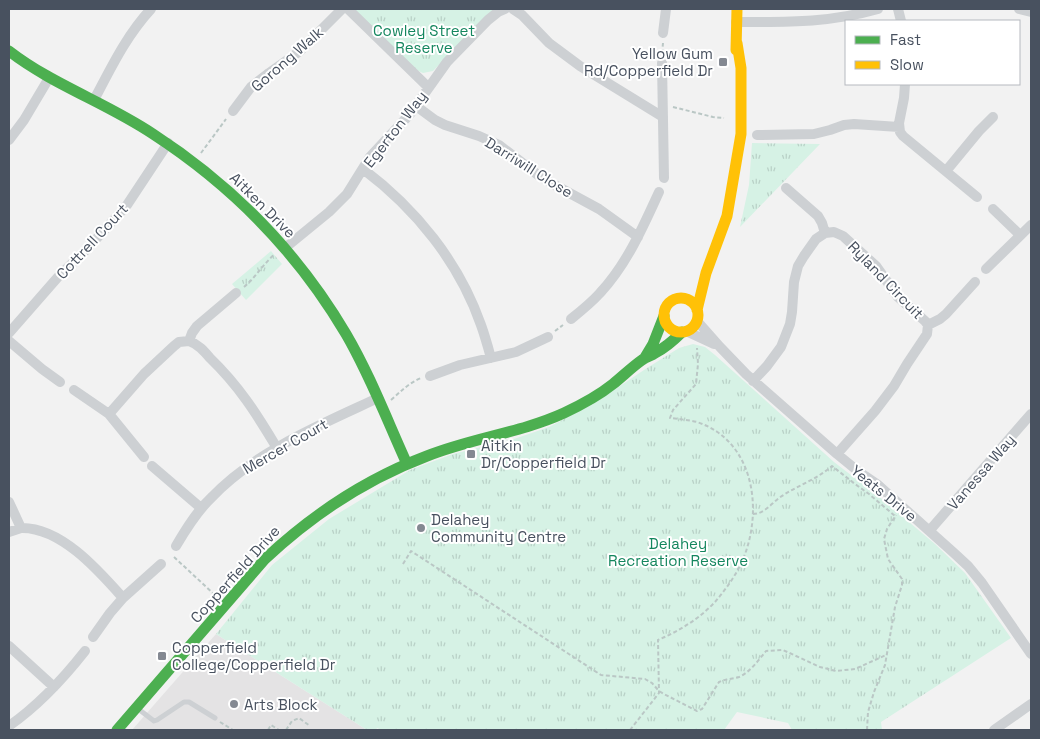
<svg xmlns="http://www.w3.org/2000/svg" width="1040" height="739" font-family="'Space Grotesk',sans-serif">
<defs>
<pattern id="park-tufts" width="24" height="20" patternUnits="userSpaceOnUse" patternTransform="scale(1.25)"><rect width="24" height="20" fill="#d6f2e5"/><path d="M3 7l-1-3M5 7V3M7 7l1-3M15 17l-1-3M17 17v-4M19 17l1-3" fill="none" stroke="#b9d1c7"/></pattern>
</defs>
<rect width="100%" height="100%" fill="#f2f2f2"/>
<!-- education -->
<path fill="#e4e3e4" d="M216,634L367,730H132Z"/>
<!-- park -->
<path fill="url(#park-tufts)" d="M353,9H494L433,71L423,73L416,70Z
M752,143L820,144L740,227L749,185Z
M271,251L282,264L246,300L232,284Z
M693,344L705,347L715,355L834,462L877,495L935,544L965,573L1011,638L881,722L882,730H792L788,723L737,712L724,730H382L377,728L376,730H367L216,634L272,565L329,519L410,470L453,454L514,439L549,427L593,404L647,368L679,348Z"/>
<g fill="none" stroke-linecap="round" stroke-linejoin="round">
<!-- path -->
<path stroke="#bac7c5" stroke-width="2" stroke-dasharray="4 2.5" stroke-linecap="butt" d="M662,53L663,43
M673,107L713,117L724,118
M201,153L226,119
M244,287C256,277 263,264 275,254
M555,331L563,325
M391,400C401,391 409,383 421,378
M753,514C764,514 771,504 779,498C796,486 816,480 832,466L855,484L869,494L895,516
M174,557L216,596
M403,564L411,551L601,675L645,679L652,683L659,691L664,694L697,711L702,709L719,682C725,679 732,679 739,677C750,672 758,661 766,651L783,650L820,667L836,671L855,669L886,655
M220,722L233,730
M268,730L271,725L279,730
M286,730L292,721L299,718L310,726
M630,730L659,693L658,640C679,631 699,619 715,602C727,588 739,571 745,554C763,505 752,440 697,422C688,420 679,419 670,418L673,410L696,384L698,364L697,348
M867,730L868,712L874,692L885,665L895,607L902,585V579L888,559L884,539L887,529L896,515"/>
<!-- lane -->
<path stroke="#cdd0d3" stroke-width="5" d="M137,708L154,721L157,720L184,702H189L215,718"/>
<!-- street -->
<path stroke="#cdd0d3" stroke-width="10" d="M348,9L428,87
M513,9L522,15L549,43L580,66L663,117
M898,9L901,21
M1019,9L1031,12
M736,22C787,22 829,23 878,9
M663,33L666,9
M662,63L664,178
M905,84L904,98L899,123L900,132L903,136L977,197
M94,100C111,68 126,36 151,9
M416,106L435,120L445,125L479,136L499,145L538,175L551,183L599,209L638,237
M233,111L251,87L269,73L300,51L342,9
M757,135L814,134L830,130L844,125L854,124L899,127
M9,140L24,120L49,78
M363,169C416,209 459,262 481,325C485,336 488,347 491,358
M946,171L979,131L993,117
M786,188L818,216L822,223L825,233
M993,209L1020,235
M285,248L329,212L347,194L370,157L410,114L447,62L488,20L498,12L505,9
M986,269L1031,225
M571,319C581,311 592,302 600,293C627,264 643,227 659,192
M697,321L720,347L746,374L837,454L859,472L878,485L954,553L968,566L982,583L1031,654
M928,325L940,319L946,314L975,282
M686,331L714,344
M9,333L58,277L88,248L127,205L168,143
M9,341L42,369L60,382
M189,341C198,344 204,351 210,358C239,386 256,413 277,448
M430,376L460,365L516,352L548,337
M753,381L767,366L781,347L790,324L792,312L794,282L798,266L804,256L816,239L825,233L834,232L843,236L876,266L898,297L925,321L928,325L927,334L907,364L894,386L875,411L837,454
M74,390L109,414L144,457
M109,414L144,374L174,346L179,342L189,341L192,333L197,326L236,293
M152,466L201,508
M9,502L21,528C61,527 99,571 123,598
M930,530L1031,414
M9,532L21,528
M176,546C186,529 197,511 212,497C256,451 322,424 378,398
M93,637L110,613L123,598L161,564
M9,646L54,687
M9,726C39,705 63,679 85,651
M994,730L1031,704"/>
<!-- fast -->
<path stroke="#4caf50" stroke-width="11" d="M9,51C53,85 107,103 153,134C233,186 297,251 346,334C370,375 387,420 407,464
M644,359L653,344L664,316
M117,730L265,559C312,515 366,479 427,456C472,438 520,433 564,413C581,405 598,396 613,384C623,376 632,367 642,360C646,357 651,356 655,353C665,348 674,340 682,332"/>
<!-- slow -->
<path stroke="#ffc107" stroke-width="11" d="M736,50L737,9
M664 315a17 17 0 1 1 34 0a17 17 0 1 1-34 0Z
M697,310L706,273L727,216L741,134V68L737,43"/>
</g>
<!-- markers -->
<g fill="#848992" stroke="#fff" stroke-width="2">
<rect x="718" y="57" width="10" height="10" rx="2.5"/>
<rect x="466" y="449" width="10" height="10" rx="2.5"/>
<circle cx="421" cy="528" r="5"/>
<rect x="157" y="651" width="10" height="10" rx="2.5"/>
<circle cx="234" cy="704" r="5"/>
</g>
<g text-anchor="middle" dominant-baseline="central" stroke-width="4" stroke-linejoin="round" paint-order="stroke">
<!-- park labels -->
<g font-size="15" fill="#14865e" stroke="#fff">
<text x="424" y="30">Cowley Street<tspan x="424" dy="17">Reserve</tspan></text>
<text x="678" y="543">Delahey<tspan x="678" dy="17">Recreation Reserve</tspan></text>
</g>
<!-- poi labels -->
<g font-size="15" fill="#48515f" stroke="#fff" text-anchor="start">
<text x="713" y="53" text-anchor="end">Yellow Gum<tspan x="713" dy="17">Rd/Copperfield Dr</tspan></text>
<text x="481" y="445">Aitkin<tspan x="481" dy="17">Dr/Copperfield Dr</tspan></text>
<text x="431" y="519">Delahey<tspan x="431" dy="17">Community Centre</tspan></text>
<text x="172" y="647">Copperfield<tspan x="172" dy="17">College/Copperfield Dr</tspan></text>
<text x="244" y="704">Arts Block</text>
</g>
<!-- street labels -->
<g font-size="15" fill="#48515f" stroke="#fff">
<text transform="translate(287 59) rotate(-41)">Gorong Walk</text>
<text transform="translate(395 129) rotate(-52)">Egerton Way</text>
<text transform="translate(529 167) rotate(32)">Darriwill Close</text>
<text transform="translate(263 205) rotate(45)">Aitken Drive</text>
<text transform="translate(92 241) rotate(-47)">Cottrell Court</text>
<text transform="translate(886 280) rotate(46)">Ryland Circuit</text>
<text transform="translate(285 446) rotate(-30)">Mercer Court</text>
<text transform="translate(981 472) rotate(-49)">Vanessa Way</text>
<text transform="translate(884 493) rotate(39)">Yeats Drive</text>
<text transform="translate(235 574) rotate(-48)">Copperfield Drive</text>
</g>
</g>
<!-- border -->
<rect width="1040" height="739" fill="none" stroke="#48515f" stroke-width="20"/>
<!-- legend -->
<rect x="845" y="20" width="175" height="65" fill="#ffffff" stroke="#b6b9bf"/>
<rect x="855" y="36" width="25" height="8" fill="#4caf50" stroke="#b6b9bf"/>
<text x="890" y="45" font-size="15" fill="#48515f">Fast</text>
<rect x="855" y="61" width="25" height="8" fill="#ffc107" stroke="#b6b9bf"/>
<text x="890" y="70" font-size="15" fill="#48515f">Slow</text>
</svg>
